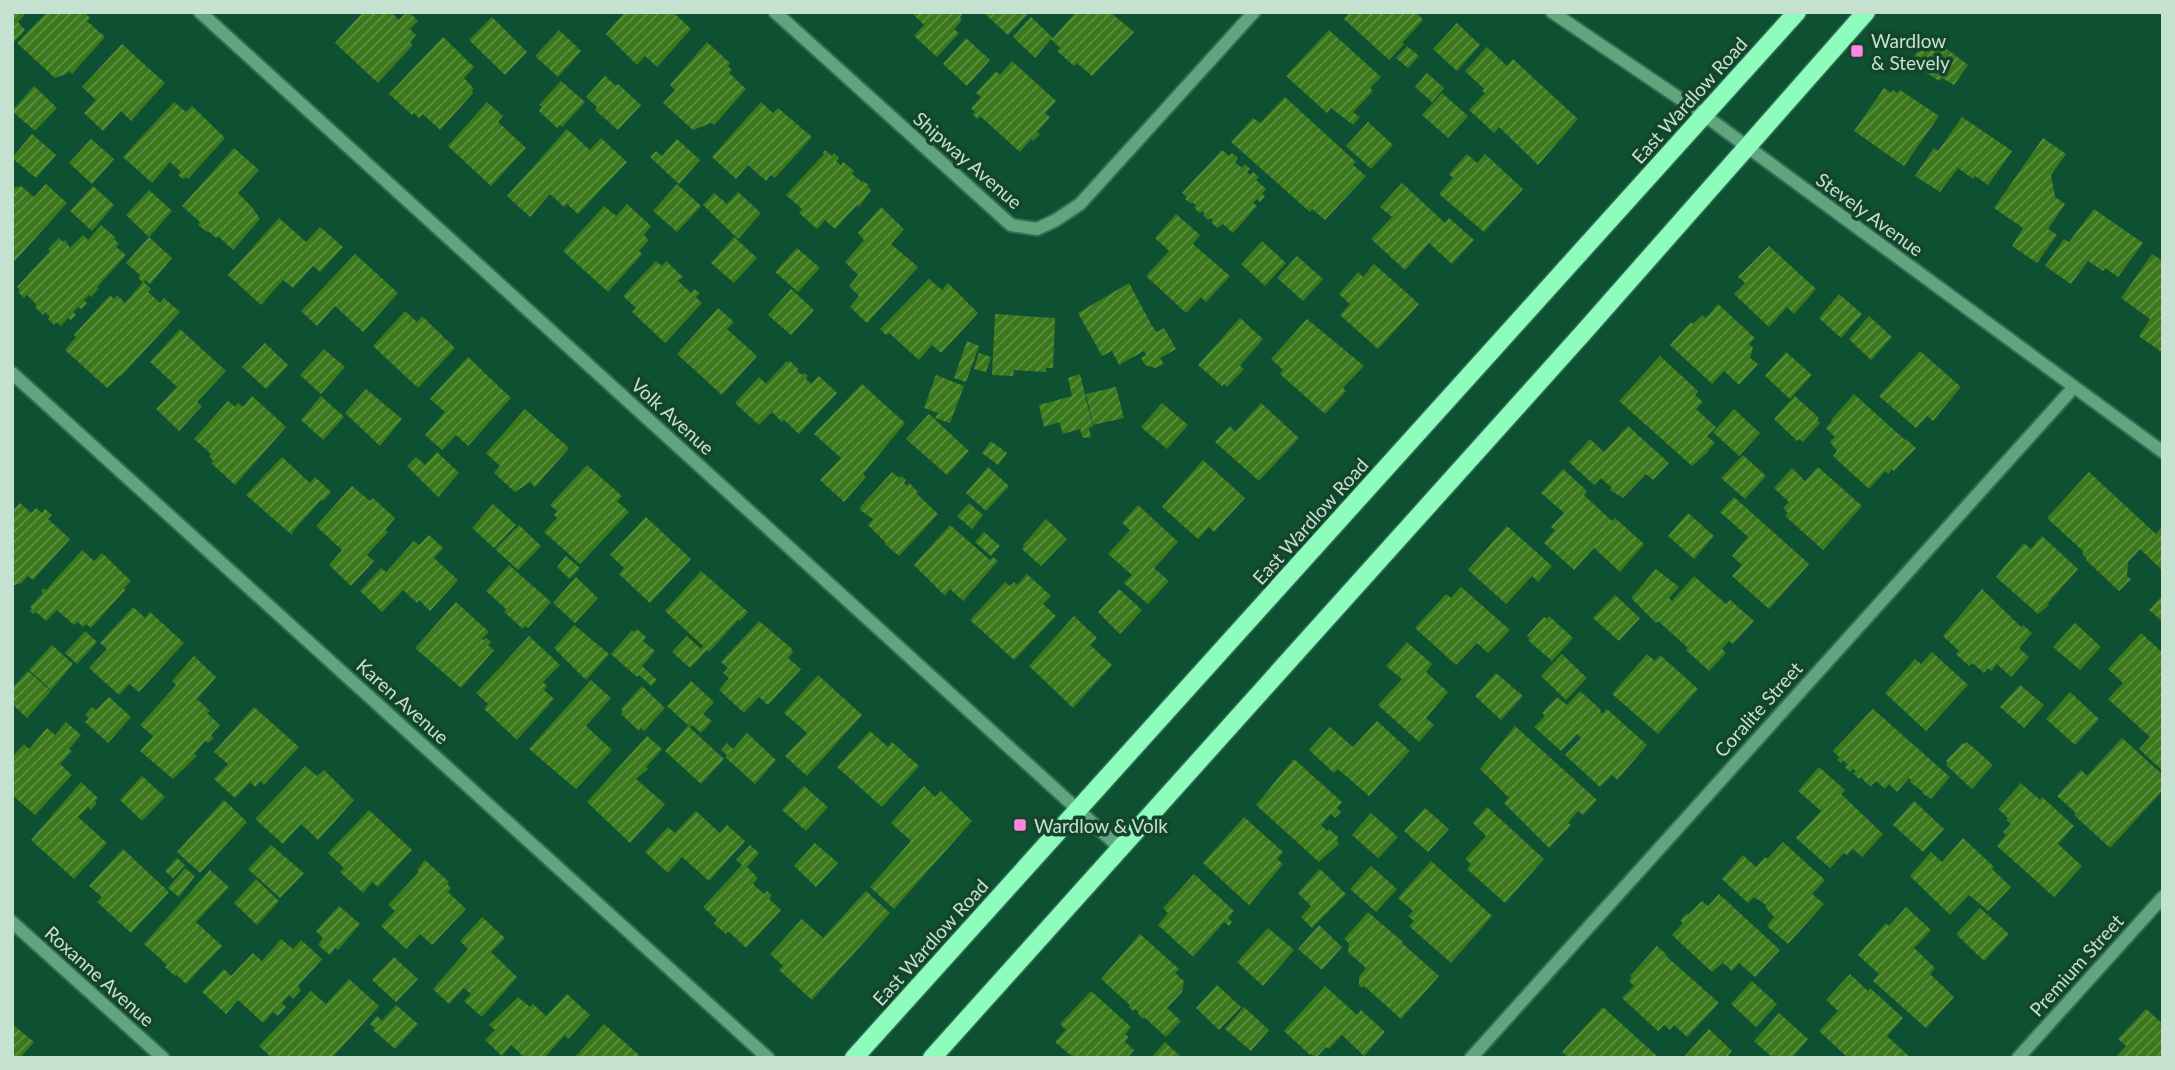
<svg xmlns="http://www.w3.org/2000/svg" width="2175" height="1070" font-family="Lato,sans-serif">
<defs>
<pattern id="building-hatch" width="6" height="6" patternUnits="userSpaceOnUse" patternTransform="scale(1.75)"><rect width="6" height="6" fill="#3a781b"/><path d="M-1 1l2-2M0 6l6-6M5 7l2-2" fill="none" stroke="#5e9146"/></pattern>
</defs>
<rect width="100%" height="100%" fill="#0e5132"/>
<!-- building -->
<path fill="url(#building-hatch)" d="M12,12H27L18,22L25,30L12,44V23L15,20L12,17Z
M47,12H87L86,14L90,18L87,21L105,37L72,74L69,71L66,74L55,78L17,43Z
M363,12H391L399,20L406,12H409L418,21L410,29L416,35L410,42L413,45L378,83L335,43Z
M625,12H673L691,29L657,67L645,56L637,65L606,34Z
M915,12H964L960,17L962,20L954,29L959,33L937,57L914,36L924,25L913,14Z
M986,12H1030L1008,35L985,14Z
M1076,12H1110L1134,32L1092,76L1077,63L1074,66L1057,51L1060,48L1051,39L1035,58L1013,37L1031,17L1053,38Z
M1350,12H1420L1418,14L1423,20L1402,43L1404,44L1389,60L1344,19Z
M492,17L527,52L505,75L469,40Z
M1457,23L1480,45L1457,71L1433,49Z
M559,30L581,51L558,77L535,56Z
M1329,30L1381,77L1370,88L1373,91L1353,112L1360,117L1353,125L1331,108L1327,113L1286,76Z
M1928,35L1968,65L1954,85L1942,78L1939,81L1911,62Z
M443,37L474,67L464,78L474,89L472,91L473,93L440,130L423,114L419,118L414,113L412,115L389,94Z
M966,38L990,60L967,86L943,64Z
M707,42L730,63L728,66L732,70L729,73L746,89L714,125L711,123L693,130L663,103L675,90L670,85Z
M122,44L165,83L131,121L121,111L103,131L84,113L96,100L82,87Z
M1407,46L1419,56L1408,68L1396,58Z
M1487,47L1507,66L1513,59L1578,119L1538,165L1499,127L1494,133L1469,110L1485,93L1482,91L1484,89L1465,71Z
M1012,61L1056,101L1045,113L1050,117L1037,132L1040,134L1033,141L1031,139L1020,152L980,116L978,119L973,115L975,112L971,108L981,97L976,93L996,71L1000,75Z
M1427,73L1444,88L1432,102L1415,87Z
M605,76L616,86L618,84L641,105L618,130L595,110L597,107L586,97Z
M561,81L585,102L562,127L560,125L557,128L539,111L542,107L539,105Z
M34,86L57,108L35,131L12,111Z
M1884,88L1891,93L1893,90L1897,93L1900,90L1939,116L1904,166L1854,131Z
M1442,93L1468,116L1448,138L1422,115Z
M1285,97L1356,162L1353,165L1366,176L1325,220L1312,209L1310,212L1231,142L1253,118L1260,123Z
M174,102L186,112L192,106L225,138L188,179L186,177L183,179L178,175L181,172L170,162L152,183L123,157Z
M487,102L503,116L498,122L526,148L491,186L448,146Z
M761,102L773,113L778,108L812,137L775,178L771,175L766,181L748,165L736,179L712,157Z
M1962,117L2012,151L1988,185L1975,176L1973,179L1958,168L1940,192L1915,176L1934,148L1938,151Z
M1368,122L1393,145L1371,169L1346,146Z
M567,129L590,150L601,138L627,162L578,214L567,204L564,207L550,194L530,217L507,196Z
M32,134L56,155L36,178L12,158Z
M2043,138L2066,154L2051,175L2055,197L2065,204L2048,229L2057,235L2037,263L2012,246L2023,228L1994,208Z
M91,139L114,159L92,184L69,163Z
M677,139L700,160L679,184L650,157L656,151L662,156Z
M234,148L259,170L238,193L251,206L260,219L233,250L218,236L216,238L208,231L207,232L198,225L200,222L182,206Z
M825,150L832,156L834,153L839,158L836,161L841,165L843,162L854,171L852,174L862,182L863,181L869,185L867,186L871,190L859,207L857,205L835,229L825,220L817,229L799,213L802,209L786,195L824,154L823,153Z
M1222,150L1229,156L1232,153L1238,158L1235,162L1242,168L1245,164L1250,169L1247,172L1250,175L1253,172L1259,177L1256,180L1266,189L1262,194L1265,196L1260,202L1257,199L1253,203L1257,206L1233,233L1223,224L1217,228L1211,222L1213,220L1210,218L1208,220L1203,215L1205,213L1202,211L1200,213L1194,208L1196,206L1192,202L1191,204L1185,199L1187,197L1182,193Z
M1467,154L1477,163L1485,154L1523,189L1484,232L1439,194L1453,178L1449,174Z
M1402,183L1445,223L1449,218L1474,240L1452,264L1429,243L1405,270L1371,239L1392,217L1380,207Z
M46,184L67,203L12,264V188L21,186L34,197Z
M677,184L701,206L677,232L653,211Z
M93,186L114,205L92,231L70,211Z
M149,190L172,211L149,237L126,215Z
M738,192L761,213L738,239L703,205L714,193L727,204Z
M627,204L651,226L644,235L649,240L639,251L642,254L608,292L563,251L604,206L616,216Z
M881,207L904,229L891,244L918,267L867,323L850,307L859,296L849,286L858,275L845,262L864,240L858,233Z
M2094,209L2143,243L2118,277L2105,268L2103,271L2088,261L2071,284L2045,266L2064,239L2069,242Z
M1176,214L1200,235L1193,244L1230,276L1206,302L1201,297L1186,313L1146,276L1169,251L1155,238Z
M279,218L306,242L320,227L343,247L320,272L313,266L293,288L283,280L261,305L228,275Z
M101,225L116,238L114,239L119,244L116,247L126,255L97,287L99,288L91,297L89,295L84,300L87,303L81,309L78,307L73,312L76,315L71,320L68,318L61,326L56,322L54,325L48,319L50,317L45,312L43,315L35,307L36,304L27,295L24,298L18,292L20,290L17,287L50,251L48,249L59,238L63,242L65,240L70,248L83,235L88,240Z
M149,237L172,258L150,284L145,280L144,282L151,289L148,292L160,303L164,298L180,312L120,377L119,376L107,388L65,350L76,337L74,335L110,295L114,299L117,295L125,303L143,282L138,278L140,275L126,263Z
M734,237L757,258L734,283L711,263Z
M1262,241L1286,263L1265,286L1241,264Z
M1769,246L1816,289L1794,314L1787,307L1769,327L1734,294L1745,283L1738,277Z
M797,248L820,268L798,292L775,272Z
M355,254L398,293L363,332L335,306L317,326L301,311Z
M2152,254L2163,261V353L2139,336L2150,319L2121,298Z
M1297,256L1323,279L1303,301L1277,278Z
M656,261L662,266L666,261L683,277L678,281L691,293L694,289L700,293L696,297L702,303L665,343L632,312L636,308L623,296Z
M1374,264L1419,304L1378,349L1340,315L1350,304L1339,294L1358,272L1363,277Z
M929,279L942,290L948,283L978,313L941,353L932,345L919,360L889,333L886,335L880,329Z
M1129,283L1152,326L1157,332L1164,328L1176,349L1160,358L1164,364L1155,368L1145,365L1141,358L1146,355L1144,351L1119,365L1112,351L1102,356L1078,313Z
M791,289L814,310L791,335L768,315Z
M1839,294L1862,314L1841,338L1819,318Z
M1718,304L1755,338L1749,344L1753,348L1750,358L1758,364L1739,385L1724,371L1712,384L1670,345L1691,322L1693,324L1702,315L1706,318Z
M718,308L734,322L727,329L757,356L722,395L677,354Z
M405,311L417,322L422,316L455,348L418,388L373,346Z
M995,314L1055,318L1053,368H1046V372L1014,370L1013,376L992,375Z
M1869,316L1892,337L1871,360L1849,339Z
M1240,318L1263,339L1242,363L1240,366L1244,369L1227,387L1224,384L1222,386L1198,365Z
M1307,319L1364,366L1343,388L1346,391L1325,414L1280,374L1283,370L1271,359Z
M180,329L226,371L197,402L202,406L179,431L156,409L177,387L150,362Z
M967,341L979,346L966,382L954,378Z
M265,343L288,365L266,389L242,367Z
M324,349L345,367L321,394L300,375Z
M1920,351L1961,387L1933,421L1927,416L1916,428L1879,396Z
M1786,352L1812,375L1790,399L1765,376Z
M979,353L991,357L986,372L974,369Z
M1660,356L1698,391L1695,395L1703,402L1696,409L1716,427L1707,436L1715,443L1708,450L1709,451L1692,466L1619,401Z
M468,357L511,398L468,446L456,435L442,450L425,435L445,412L430,399Z
M787,361L788,363L790,361L798,369L797,371L802,375L804,373L808,376L806,379L811,384L819,376L837,393L799,434L784,420L782,422L772,412L759,425L735,403L759,377L766,384Z
M1080,374L1093,427H1089L1091,437L1083,438L1080,429L1063,434L1059,422L1044,427L1039,405L1072,396L1068,378Z
M936,375L964,386L950,423L935,418L938,413L924,408Z
M862,384L905,423L863,474L866,477L844,502L820,480L841,458L814,434Z
M1116,387L1124,418L1093,425L1086,394Z
M366,389L402,419L380,446L345,413Z
M1854,394L1905,440L1906,439L1916,448L1894,471L1892,469L1888,474L1885,471L1869,489L1833,456L1837,451L1830,442L1835,437L1826,428L1832,421L1831,420Z
M252,396L286,427L235,485L211,463L214,461L209,457L211,454L194,439L228,401L235,407L238,403L243,407Z
M321,396L344,417L323,440L301,420Z
M1795,396L1819,418L1817,420L1820,423L1803,442L1799,439L1797,441L1774,419Z
M1162,403L1188,425L1167,449L1141,427Z
M1261,403L1299,438L1259,481L1215,442L1230,426L1235,432Z
M525,409L569,448L535,487L530,482L515,492L494,473L500,466L486,453Z
M1734,409L1760,433L1739,456L1713,432Z
M929,414L969,451L947,475L906,439Z
M1628,426L1669,463L1653,480L1646,474L1623,498L1610,490L1612,488L1601,478L1594,485L1569,462L1590,439L1604,452Z
M991,441L1007,453L998,465L982,453Z
M437,452L459,473L438,497L407,466L416,457L425,465Z
M1743,455L1766,476L1745,499L1721,478Z
M282,457L310,483L315,477L331,492L323,501L321,500L293,531L292,535L246,495Z
M1203,460L1245,498L1214,532L1209,527L1198,539L1162,507Z
M587,465L622,496L617,501L629,512L580,564L544,532L557,518L554,515L557,511L550,505Z
M988,467L1009,486L986,511L966,493Z
M1818,467L1862,506L1823,550L1785,516L1788,513L1783,508L1789,502L1774,488L1792,468L1805,481Z
M1563,469L1587,491L1584,495L1612,521L1615,518L1644,544L1620,572L1594,548L1574,570L1544,543L1555,530L1551,527L1564,513L1541,493Z
M892,472L899,478L901,476L906,480L904,483L907,486L909,483L918,492L916,493L938,514L899,556L885,544L886,543L868,525L873,519L860,510L861,509L860,507Z
M2089,472L2156,534L2163,526V571L2140,549L2128,562L2127,576L2131,579L2119,591L2086,560L2087,559L2082,554L2084,552L2047,518Z
M352,486L370,501L373,498L395,518L385,530L388,532L367,555L374,561L351,586L329,565L342,550L316,526Z
M1734,497L1809,564L1769,609L1732,576L1742,565L1732,556L1748,537L1720,512Z
M20,503L31,513L36,508L42,513L45,509L52,515L48,519L70,539L33,580L28,576L21,583L12,586V511Z
M969,503L983,515L972,529L957,516Z
M493,504L516,525L494,548L472,528Z
M1138,505L1178,542L1154,568L1169,581L1148,604L1124,583L1132,575L1108,554L1130,530L1122,523Z
M1688,513L1714,536L1694,559L1668,536Z
M646,517L691,559L650,603L619,574L624,568L610,555Z
M1046,519L1067,539L1041,566L1022,549L1024,546L1023,545Z
M519,525L541,546L518,570L495,549Z
M950,525L990,560L993,557L998,561L963,601L950,589L945,596L914,565Z
M1507,526L1552,566L1538,582L1532,576L1506,604L1468,570Z
M984,532L1000,546L991,556L975,542Z
M429,535L443,548L434,558L458,580L430,611L419,600L417,603L403,590L382,612L360,591L381,568L386,572L414,541L419,545Z
M2042,536L2078,569L2047,604L2049,605L2038,614L1996,577L2024,543L2031,549Z
M82,550L94,561L102,553L131,581L124,588L125,590L91,628L86,624L83,627L78,622L74,625L57,610L46,621L36,612L33,614L30,611L32,609L30,607L43,593L41,591L44,588L46,590Z
M566,556L580,568L570,579L557,567Z
M509,565L551,602L528,628L525,626L523,629L504,612L506,609L486,591Z
M1656,569L1679,587L1669,598L1672,601L1694,576L1726,604L1730,600L1754,621L1733,644L1729,641L1722,649L1726,653L1709,671L1686,650L1688,648L1658,621L1656,623L1631,598Z
M701,571L748,612L740,621L738,620L709,652L707,650L690,668L672,652L687,636L701,649L703,646L665,611Z
M1027,574L1051,596L1043,604L1056,616L1014,660L970,620L1005,582L1010,586L1014,582L1017,585Z
M576,577L598,598L575,623L553,603Z
M1461,587L1510,630L1488,653L1477,643L1456,665L1415,628L1446,594L1451,598Z
M1119,589L1142,610L1120,634L1098,612Z
M1982,589L2021,627L2023,625L2032,633L2019,648L2029,657L2011,677L1997,664L1991,671L1988,668L1984,673L1972,663L1969,666L1956,654L1959,651L1943,636Z
M1615,595L1640,618L1619,641L1593,618Z
M2163,595V622L2149,610Z
M456,602L489,632L482,639L484,640L486,638L491,642L488,645L494,650L461,688L415,648Z
M133,607L145,618L150,612L184,643L139,692L129,684L119,695L89,668L107,649L100,643Z
M1074,616L1097,638L1090,645L1112,665L1073,708L1029,666Z
M1549,616L1573,638L1552,661L1528,640L1530,638L1527,636L1544,617L1547,619Z
M759,621L791,648L793,652L788,658L801,669L768,705L759,697L744,713L719,690L729,678L723,673L728,668L721,662Z
M2075,623L2101,647L2080,670L2053,647Z
M574,625L609,654L586,680L554,648Z
M637,629L646,637L643,641L655,651L642,666L657,680L651,686L639,675L637,677L611,654L632,630L634,632Z
M85,631L97,642L77,664L65,653Z
M2141,633L2163,653V771L2139,749L2150,737L2108,699L2123,683L2108,669Z
M529,636L560,665L543,682L547,686L544,690L554,699L517,740L484,709L488,704L476,693Z
M1407,642L1432,664L1426,672L1448,692L1426,718L1434,725L1419,742L1378,705L1402,679L1386,666Z
M52,645L73,664L51,690L29,670Z
M1932,652L1968,685L1926,731L1885,693L1915,659L1921,664Z
M1562,654L1587,678L1566,700L1541,676Z
M1647,654L1655,661L1660,655L1698,689L1658,734L1612,694Z
M194,656L216,677L197,699L210,711L207,713L220,725L211,735L214,738L208,743L205,741L194,754L197,756L173,779L140,751L153,736L140,725L176,685L172,681Z
M28,671L51,691L27,718L12,704V688Z
M1496,673L1523,696L1501,720L1475,696Z
M818,675L862,715L807,776L785,756L807,733L784,713Z
M591,680L611,698L586,726L612,750L576,789L529,749Z
M691,681L714,702L703,714L712,721L701,733L692,725L690,727L667,706Z
M2020,685L2044,705L2024,728L2000,707Z
M642,686L665,708L644,731L641,728L639,731L621,714L623,711L621,709Z
M1580,691L1601,710L1600,712L1602,714L1607,709L1647,745L1617,780L1612,775L1600,787L1565,755L1581,738L1577,734L1561,751L1534,727L1545,716L1542,713L1557,697L1567,705Z
M2070,692L2099,719L2075,745L2046,719Z
M109,697L131,717L108,743L85,722L89,718L85,715L92,707L96,710Z
M254,707L299,747L264,785L260,781L255,787L250,782L235,798L214,779L228,764L214,752Z
M1873,709L1950,777L1931,799L1922,793L1923,792L1910,782L1911,780L1909,778L1897,792L1889,784L1885,789L1876,781L1871,786L1868,785L1861,777L1859,779L1853,773L1856,771L1853,769L1850,772L1845,767L1848,765L1843,760L1841,763L1837,760L1839,757L1833,751Z
M1377,721L1410,751L1369,796L1338,769L1334,773L1309,750L1330,727L1353,747Z
M66,722L81,735L69,749L72,751L60,764L72,775L35,815L12,795V757L24,744L29,749L47,728L55,735Z
M688,726L724,759L701,784L665,751Z
M1515,726L1597,800L1583,815L1578,811L1568,823L1571,825L1549,848L1504,803L1509,798L1480,769Z
M870,731L888,747L892,742L919,766L882,807L837,767Z
M747,733L776,760L755,784L725,757L727,755L721,750L727,743L733,749Z
M647,736L662,749L646,767L648,769L636,779L665,804L630,843L587,802Z
M2122,738L2163,775V790L2110,848L2074,815L2076,813L2057,796L2081,770L2087,776Z
M1967,742L1993,765L1972,789L1946,765L1948,763L1946,761L1963,743L1965,744Z
M1294,759L1342,802L1337,808L1341,812L1335,818L1331,814L1321,825L1327,831L1329,829L1338,837L1337,842L1339,844L1319,862L1256,805Z
M305,766L317,776L324,770L354,800L318,840L301,824L283,844L255,819Z
M1819,767L1845,790L1841,794L1883,834L1862,857L1853,849L1847,855L1844,853L1830,868L1796,838L1821,811L1798,791Z
M142,776L165,797L142,821L120,800Z
M81,782L98,798L95,801L97,803L91,810L88,807L78,817L107,843L74,879L31,840Z
M2021,783L2040,800L2042,797L2074,826L2058,844L2082,866L2054,897L1997,846L2006,835L2003,832L2011,824L2006,820L2008,818L1998,809Z
M804,786L828,807L806,831L782,810Z
M924,786L935,797L941,791L972,821L894,909L870,887L911,841L891,823Z
M224,800L247,822L200,873L177,852Z
M1914,801L1944,829L1923,852L1893,825Z
M1487,807L1544,859L1505,903L1467,869L1471,864L1465,859L1486,836L1473,823Z
M1425,808L1449,829L1428,852L1404,831Z
M369,810L412,850L378,887L372,882L363,893L340,872L344,868L328,853Z
M696,811L720,833L727,825L745,841L709,881L682,857L668,873L645,852L668,827L675,833Z
M1371,813L1398,837L1378,858L1352,835Z
M1244,817L1283,852L1277,859L1283,864L1249,905L1203,863Z
M1963,838L1994,867L1992,869L2011,887L1988,911L1969,895L1950,915L1910,876L1931,852L1942,862Z
M1783,842L1825,880L1812,894L1824,904L1788,944L1767,926L1774,917L1765,907L1766,905L1754,897L1748,903L1722,879L1743,855L1756,867L1765,857L1767,859Z
M815,843L838,863L816,887L794,866Z
M271,845L304,873L280,898L248,869Z
M750,845L759,853L747,867L758,878L753,884L764,894L767,891L772,895L769,899L781,910L746,948L728,931L726,934L714,924L717,920L703,907L742,865L736,860Z
M123,849L169,892L131,933L97,902L102,897L89,886Z
M177,858L185,865L173,878L165,871Z
M425,860L449,882L447,884L451,888L448,892L466,909L432,945L420,934L406,949L381,926L395,911L388,905L419,872L417,870Z
M1431,861L1492,916L1451,963L1409,926L1414,921L1408,916L1413,911L1398,898Z
M1371,866L1397,889L1376,912L1350,889Z
M185,868L195,876L179,897L168,888Z
M1320,869L1346,894L1312,928L1301,917L1311,906L1298,893Z
M210,870L229,887L196,922L222,946L186,984L177,975L175,976L165,967L167,965L144,944Z
M1194,874L1234,911L1228,918L1232,922L1229,926L1224,922L1193,957L1158,925L1168,913L1163,908Z
M256,879L279,901L257,925L234,903Z
M866,891L890,913L812,1000L779,970L783,966L770,954L802,919L823,938Z
M1719,894L1780,950L1755,977L1739,963L1732,971L1723,963L1712,972L1672,935L1683,923L1680,921L1687,913L1688,915L1702,901L1708,906Z
M339,906L360,924L338,950L335,948L330,955L318,945L323,938L316,931Z
M1906,907L1931,930L1914,948L1935,968L1930,974L1954,997L1926,1028L1873,981L1879,974L1858,955L1886,923L1889,926Z
M1980,908L2009,934L1984,961L1956,934Z
M1368,912L1403,942L1402,943L1439,976L1401,1019L1364,986L1362,988L1359,985V977L1366,968L1348,952L1349,943L1344,939Z
M482,917L505,938L491,952L517,977L482,1017L464,1001L471,994L464,988L449,1004L433,989L468,949L460,941Z
M1319,925L1342,947L1322,970L1298,949Z
M1268,928L1294,950L1263,986L1237,962Z
M1140,934L1179,969L1175,973L1184,981L1182,992L1167,1008L1181,1021L1166,1037L1144,1017L1143,1019L1138,1014L1139,1013L1135,1009L1133,1011L1129,1007L1130,1005L1101,979Z
M281,939L293,949L301,940L322,959L298,986L301,990L293,999L289,995L282,1003L286,1007L278,1016L273,1012L263,1023L238,1000L226,1014L202,992L224,969L231,976L253,953L262,961Z
M1657,946L1667,955L1666,956L1719,1003L1687,1037L1674,1025L1670,1030L1664,1025L1658,1031L1622,998L1634,986L1629,981L1632,977L1630,976Z
M394,957L418,979L396,1002L372,980Z
M1850,974L1868,991L1870,988L1903,1018L1887,1036L1911,1058H1848L1819,1031L1838,1011L1826,1000Z
M349,979L379,1006L332,1058H272L259,1046L311,991L326,1004Z
M1752,981L1777,1004L1756,1027L1731,1004Z
M1217,985L1241,1007L1219,1030L1196,1008Z
M1325,986L1357,1015L1361,1010L1385,1032L1364,1056L1342,1035L1329,1049L1326,1047L1316,1058L1311,1054L1310,1055L1284,1031Z
M1091,991L1131,1027L1125,1034L1129,1037L1125,1042L1134,1050L1127,1058H1074L1055,1042L1066,1030L1060,1024L1062,1022Z
M567,994L590,1015L568,1039L565,1035L544,1058H525L511,1045L502,1056L485,1040L495,1030L489,1025L518,997L530,1007L533,1004L546,1016Z
M396,1005L418,1024L395,1049L373,1030L375,1028L370,1024L377,1016L382,1021Z
M1244,1007L1269,1030L1251,1051L1225,1029Z
M1603,1007L1657,1056L1655,1058H1569L1562,1052Z
M2146,1009L2163,1024V1058H2115L2126,1046L2118,1039Z
M1779,1013L1808,1039L1792,1058H1773L1754,1041Z
M12,1024L34,1042L20,1058H12Z
M604,1024L639,1055L636,1058H574Z
M1709,1029L1732,1051L1726,1058H1683Z
M1165,1042L1182,1058H1151Z"/>
<g fill="none" stroke-linecap="round" stroke-linejoin="round">
<defs>
<path id="minor" d="M200,12L1120,848
M775,12L1011,225L1037,229L1056,220L1080,204L1254,12
M1552,12L1704,115L2163,452
M12,373L768,1058
M12,922L163,1058
M1471,1058L2074,387
M2018,1058L2163,897"/>
<path id="major" d="M854,1058L1797,12
M932,1058L1583,333L1866,12"/>
</defs>
<!-- minor casing -->
<use href="#minor" stroke="#326e51" stroke-width="16"/>
<!-- major casing -->
<use href="#major" stroke="#326e51" stroke-width="21"/>
<!-- minor -->
<use href="#minor" stroke="#61a47d" stroke-width="12"/>
<!-- major -->
<use href="#major" stroke="#8dfcbd" stroke-width="18"/>
</g>
<!-- markers -->
<g fill="#fe85e0" stroke="#14442c" stroke-width="2.5">
<rect x="1850" y="44" width="14" height="14" rx="3.5"/>
<rect x="1013" y="818" width="14" height="14" rx="3.5"/>
</g>
<g text-anchor="middle" dominant-baseline="central" stroke-width="7" stroke-linejoin="round" paint-order="stroke">
<!-- poi labels -->
<g font-size="19" fill="#c4e2cf" stroke="#14442c" text-anchor="start">
<text x="1871" y="40">Wardlow<tspan x="1871" dy="22">&amp; Stevely</tspan></text>
<text x="1034" y="825">Wardlow &amp; Volk</text>
</g>
<!-- street labels -->
<g font-size="19" fill="#c4e2cf" stroke="#14442c">
<text transform="translate(1689 100) rotate(-48)">East Wardlow Road</text>
<text transform="translate(968 160) rotate(41)">Shipway Avenue</text>
<text transform="translate(1870 214) rotate(36)">Stevely Avenue</text>
<text transform="translate(673 416) rotate(42)">Volk Avenue</text>
<text transform="translate(1310 521) rotate(-48)">East Wardlow Road</text>
<text transform="translate(403 701) rotate(42)">Karen Avenue</text>
<text transform="translate(1758 709) rotate(-48)">Coralite Street</text>
<text transform="translate(930 942) rotate(-48)">East Wardlow Road</text>
<text transform="translate(2076 965) rotate(-48)">Premium Street</text>
<text transform="translate(100 976) rotate(42)">Roxanne Avenue</text>
</g>
</g>
<!-- border -->
<rect width="2175" height="1070" fill="none" stroke="#c4e2cf" stroke-width="28"/>
</svg>
